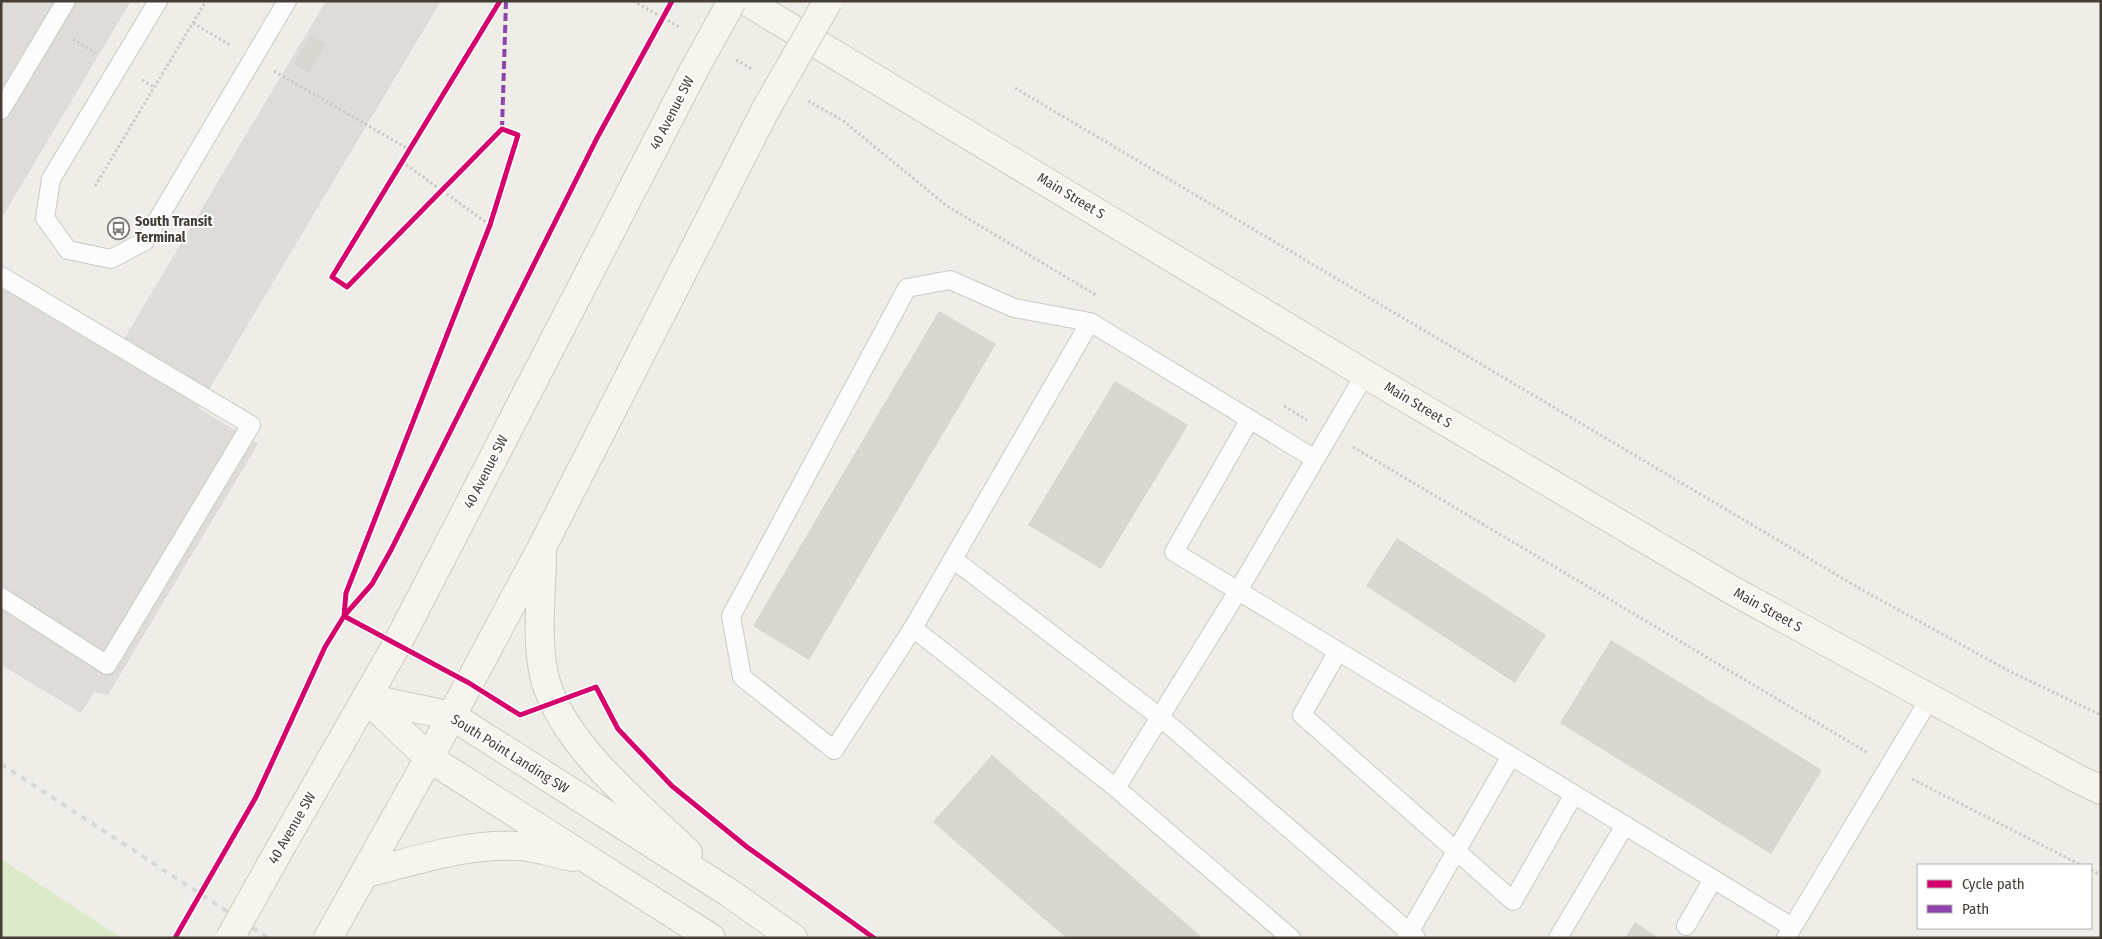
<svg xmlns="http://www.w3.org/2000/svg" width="2102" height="939" font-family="'Fira Sans Condensed',sans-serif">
<rect width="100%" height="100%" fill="#efede8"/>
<!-- green -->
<path fill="#dbe9c8" d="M1,859L122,938H1Z"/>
<!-- parking -->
<path fill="#dedcd8" d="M1,1H131L1,219Z
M326,1H441L198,408L258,444L108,695L94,692L81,713L1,665V287L115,354Z"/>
<!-- building -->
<path fill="#d8d6d0" d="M311,35L327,44L309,73L294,63Z
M939,311L996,344L809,660L753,626Z
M1115,381L1188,425L1101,569L1028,525Z
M1397,538L1546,635L1515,683L1366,586Z
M1611,640L1822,770L1771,854L1560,723Z
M992,755L1203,938H1066L933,822Z
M1635,922L1659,938H1625Z"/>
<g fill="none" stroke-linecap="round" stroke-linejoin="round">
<defs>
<path id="service" d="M158,1L51,179L45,218L68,250L111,259L145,241L287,1
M1,110L66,1
M1,276L251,425L107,665L1,597
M950,280L1014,308L1090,322L913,628L834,750L742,677L731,616L907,288Z
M1090,322L1315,459
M1250,419L1174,552L1511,756L1406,938
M953,559L1161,718L1416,938
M913,628L1116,788L1291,938
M1338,651L1302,715L1513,901L1574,794
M1511,756L1792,927
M1116,788L1238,591L1365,374
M1686,926L1713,879
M1558,938L1625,825
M1786,938L1930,698"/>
<path id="secondary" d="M746,1L1365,374L1730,589L2076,778L2101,790
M542,553C542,591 536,632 543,670C555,739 639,805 688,853
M366,698L452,716L728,892L793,938
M366,698L429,758L711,938
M282,845L396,646L694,70
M366,873C415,861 466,843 516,846C535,846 555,854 573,857
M328,938L429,758L542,547L766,109"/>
</defs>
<!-- service casing -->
<use href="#service" stroke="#cbc9c4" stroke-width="20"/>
<!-- secondary casing -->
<use href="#secondary" stroke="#cecabf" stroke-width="30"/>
<!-- path -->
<path stroke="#cdcbc6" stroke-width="3" stroke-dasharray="2.5 2.5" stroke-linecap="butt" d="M633,1L681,28
M193,23L230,45
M73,39L96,53
M736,60L752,69
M274,71L410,150
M142,80L154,87
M1015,88L1857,587L2009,671L2101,715
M808,101L842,120L947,206L1096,295
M402,162L490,225
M95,186L206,1
M1284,406L1307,420
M1353,447L1868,753
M1912,779L2081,865
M2091,870L2101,875"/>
<!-- service -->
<use href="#service" stroke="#fdfcfc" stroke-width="18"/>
<!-- secondary -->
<use href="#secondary" stroke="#f6f4ed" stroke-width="28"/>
<!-- rail -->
<path stroke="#d8d8d7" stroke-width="4" stroke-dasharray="6 6" stroke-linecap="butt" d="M1,764L268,938"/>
<defs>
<path id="secondary-bridge" d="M694,70L732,1
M766,109L828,1
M230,938L282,845"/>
</defs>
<!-- secondary-bridge casing -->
<use href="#secondary-bridge" stroke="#cecabf" stroke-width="30" stroke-linecap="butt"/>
<!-- secondary-bridge -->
<use href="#secondary-bridge" stroke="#f6f4ed" stroke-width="28"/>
<!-- quiet -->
<path stroke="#8e44ad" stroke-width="4" stroke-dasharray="8 4" stroke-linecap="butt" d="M502,129L506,1"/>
<defs>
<path id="cycleway" d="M500,1L332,277L347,287L502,129L518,135L490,225L346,593L344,616L469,683L520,715L596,687L618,729L672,786L747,847L874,938
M175,938L256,797L325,647L344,616L372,584L391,550L597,138L672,1"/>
</defs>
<!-- cycleway casing -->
<use href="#cycleway" stroke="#fff" stroke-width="8"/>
<!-- cycleway -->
<use href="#cycleway" stroke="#d6006c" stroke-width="5"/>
</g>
<!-- icons -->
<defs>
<symbol id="bus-ring" viewBox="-11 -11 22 22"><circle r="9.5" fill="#fff" stroke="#807b74" stroke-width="1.5"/><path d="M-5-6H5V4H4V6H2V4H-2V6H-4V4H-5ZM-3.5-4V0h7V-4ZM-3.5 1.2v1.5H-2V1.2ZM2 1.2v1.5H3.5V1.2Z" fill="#807b74"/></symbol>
</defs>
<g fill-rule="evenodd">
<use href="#bus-ring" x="106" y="216" width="25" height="25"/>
</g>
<g text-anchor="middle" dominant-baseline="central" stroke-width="4" stroke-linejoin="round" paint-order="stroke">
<!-- street labels -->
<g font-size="14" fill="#443e35" stroke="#fff">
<text transform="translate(672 113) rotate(-63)">40 Avenue SW</text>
<text transform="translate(1071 196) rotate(31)">Main Street S</text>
<text transform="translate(1418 405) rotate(31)">Main Street S</text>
<text transform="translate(486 472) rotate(-63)">40 Avenue SW</text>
<text transform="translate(1768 610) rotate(29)">Main Street S</text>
<text transform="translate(510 754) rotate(32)">South Point Landing SW</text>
<text transform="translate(292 828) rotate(-60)">40 Avenue SW</text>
</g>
<!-- poi labels -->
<g font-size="14" font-weight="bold" fill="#443e35" stroke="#fff" text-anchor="start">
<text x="135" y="221">South Transit<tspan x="135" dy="16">Terminal</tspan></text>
</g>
</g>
<!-- border -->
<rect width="2102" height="939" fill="none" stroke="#443e35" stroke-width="5"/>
<!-- legend -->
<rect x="1917" y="864" width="175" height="65" fill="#ffffff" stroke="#b4b2ae"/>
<rect x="1927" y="880" width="25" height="8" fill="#d6006c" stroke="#b4b2ae"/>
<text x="1962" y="889" font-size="15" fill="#443e35">Cycle path</text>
<rect x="1927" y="905" width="25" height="8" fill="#8e44ad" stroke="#b4b2ae"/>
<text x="1962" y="914" font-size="15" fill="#443e35">Path</text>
</svg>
